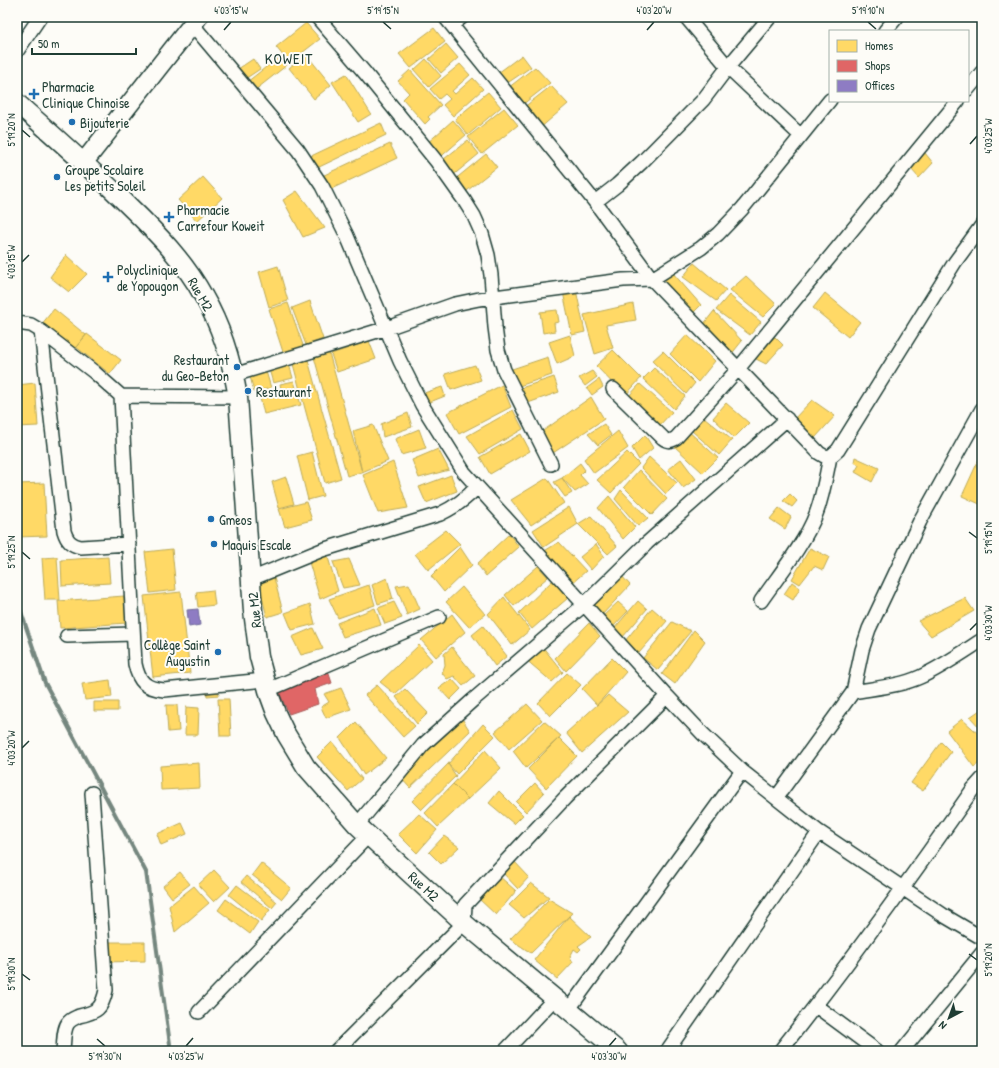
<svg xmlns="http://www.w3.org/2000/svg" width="999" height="1068" font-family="'Patrick Hand',sans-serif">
<rect width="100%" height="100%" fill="#fdfcf7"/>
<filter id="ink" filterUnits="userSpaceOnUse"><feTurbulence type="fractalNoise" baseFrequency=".025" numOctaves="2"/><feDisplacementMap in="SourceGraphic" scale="8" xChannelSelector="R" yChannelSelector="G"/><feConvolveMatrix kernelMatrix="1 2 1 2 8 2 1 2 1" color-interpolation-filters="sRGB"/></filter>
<g filter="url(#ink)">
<!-- homes -->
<path fill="#ffd966" stroke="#bcaa57" d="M306,23L320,39L289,63L276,47Z
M434,28L445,42L411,68L399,54Z
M446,44L458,58L441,73L429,59Z
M306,54L331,85L314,99L289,68Z
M522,55L531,67L506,84L498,73Z
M280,56L287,65L254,91L247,82Z
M253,59L260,69L245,79L238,69Z
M426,59L441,76L429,87L414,70Z
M460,64L470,75L452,91L455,94L473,78L483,89L453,116L443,105L450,99L445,94L439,99L430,89Z
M535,67L550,83L522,105L508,88Z
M410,70L441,105L428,117L430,119L425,124L403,99L409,93L398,81Z
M346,74L371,114L358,122L332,82Z
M551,86L568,104L539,129L523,108Z
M488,92L501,107L468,135L455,119Z
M504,108L518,125L482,154L468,137Z
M453,120L466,135L437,160L425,145Z
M381,123L386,135L315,169L309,157Z
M468,140L479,154L451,177L439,163Z
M390,144L397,158L327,191L320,177Z
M925,153L933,163L919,178L911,169Z
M486,154L497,167L463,194L453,181Z
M203,177L222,198L197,221L178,200Z
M297,191L325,228L303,237L283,200Z
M66,255L87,274L69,292L50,277Z
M694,263L726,290L716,301L683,277Z
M278,266L288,301L269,307L259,272Z
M672,272L701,305L691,315L662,285Z
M746,276L776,304L763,317L730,290Z
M576,290L585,332L572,335L563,292Z
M825,293L860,322L848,337L813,308Z
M729,295L761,322L750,335L716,310Z
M310,301L323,339L306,345L292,308Z
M288,303L304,348L284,355L269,309Z
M633,304L636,320L606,325L613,348L595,354L584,315Z
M54,309L86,335L73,351L41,325Z
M557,310L559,322L554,323L555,331L543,333L540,312Z
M714,311L742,341L730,356L703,325Z
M87,334L121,360L110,374L76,347Z
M570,335L575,356L557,364L549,342Z
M687,335L715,361L698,382L670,354Z
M775,337L783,345L766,364L754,358Z
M369,341L376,359L337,372L331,354Z
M613,350L641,378L625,396L596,366Z
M663,351L695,383L686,394L652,361Z
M329,353L362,472L347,476L314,357Z
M548,357L552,375L519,386L512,369Z
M308,360L341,478L325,483L293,364Z
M289,364L293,378L273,383L269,369Z
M475,365L481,380L451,390L445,374Z
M265,368L271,388L254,392L249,372Z
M654,368L685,396L674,409L643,379Z
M592,371L597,377L585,386L579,378Z
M554,377L559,392L528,403L521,388Z
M599,379L603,387L592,395L587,388Z
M294,381L301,405L264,414L260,398L282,393L280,384Z
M35,383L38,426L17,427V385Z
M640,384L672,412L658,427L627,398Z
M502,385L511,407L459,434L447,413Z
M442,387L445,396L425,404L421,394Z
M591,397L604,419L553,453L540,433Z
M812,400L835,416L815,438L792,421Z
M726,403L749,423L734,438L713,418Z
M513,410L523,429L480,454L467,436Z
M408,413L412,427L383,437L381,424Z
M704,417L732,440L719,455L692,431Z
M604,424L611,435L598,445L588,434Z
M373,425L388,461L362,472L353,431Z
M419,429L426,448L401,455L395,439Z
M687,430L718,458L703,473L673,445Z
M618,431L628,448L594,473L584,459Z
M521,434L530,451L490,474L480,457Z
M645,435L653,448L639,460L632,448Z
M438,449L449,470L419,478L412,460Z
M312,452L323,496L308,500L297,456Z
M627,452L639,464L611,493L597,480Z
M649,457L677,483L666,494L641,468Z
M855,457L879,468L872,482L855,472L859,465L854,462Z
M681,459L696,479L683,488L668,469Z
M979,459L982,460V505L962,496Z
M393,462L408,508L378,513L363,475Z
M580,463L585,470L580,475L588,484L575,492L562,478Z
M639,470L667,499L652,515L624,487Z
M451,475L457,491L426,503L419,487Z
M286,477L294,504L279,508L272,482Z
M547,478L564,503L531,525L511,500Z
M562,478L572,493L565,497L554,482Z
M44,483L47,536L17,537V484Z
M621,490L648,518L638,526L615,499Z
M790,494L797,501L792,507L783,501Z
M609,496L635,527L623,539L598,508Z
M306,502L312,520L285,527L279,509Z
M569,507L578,524L544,547L533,530Z
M779,508L791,517L785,529L770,519Z
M591,516L617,546L608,554L578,524Z
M446,530L460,544L428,570L415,554Z
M509,534L519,547L486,576L477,564Z
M559,542L586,571L571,584L543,552Z
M596,544L604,556L591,570L580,557Z
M460,547L472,565L444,592L431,576Z
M810,548L829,557L823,570L814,566L800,584L792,579Z
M172,549L176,590L150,593L145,552Z
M327,554L338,591L320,599L308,559Z
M57,557L60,600H45L42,558Z
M108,557L110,583L62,586L61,560Z
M349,559L360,585L343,588L333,562Z
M538,566L548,577L514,606L505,595Z
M273,574L283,612L267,617L258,580Z
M620,574L630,585L600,617L589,605Z
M387,578L393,599L378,604L372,585Z
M554,579L568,598L532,629L519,613Z
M792,582L800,588L793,600L784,594Z
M409,584L420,609L407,615L396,586Z
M369,585L375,605L338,618L329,599Z
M462,587L485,614L469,627L446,602Z
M213,590L215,605L198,607L196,592Z
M181,592L190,673L153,677L144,596Z
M124,596L126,623L60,628L58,601Z
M504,597L530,630L512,645L488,614Z
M965,598L974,611L931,636L918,621Z
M638,601L647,609L622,638L613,630Z
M394,602L402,618L385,624L378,608Z
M618,602L628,611L611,629L601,618Z
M310,604L315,624L292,630L285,613Z
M375,608L381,625L343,637L337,623Z
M652,608L667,621L639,653L625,641Z
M452,614L465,632L436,657L421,640Z
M672,622L691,631L658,670L643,658Z
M589,623L600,636L566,671L555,658Z
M483,626L507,656L495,666L472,635Z
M313,628L323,649L301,655L292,637Z
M694,630L705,641L675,684L662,674Z
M419,645L432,660L395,694L380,682Z
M541,645L563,672L552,682L524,658Z
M452,647L475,676L463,686L454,676L447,679L442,673L445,665L444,654Z
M612,658L626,672L597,705L582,689Z
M567,673L581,685L550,716L538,703Z
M452,679L461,689L450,700L439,688Z
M110,680L112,697L85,700L82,684Z
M377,685L415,726L403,737L365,695Z
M218,686L219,695L207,696L206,688Z
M341,688L351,709L326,718L321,707L329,702L324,694Z
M405,689L428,713L417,724L396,697Z
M608,695L628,712L582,753L566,733Z
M218,699H229L231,736H220Z
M94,702H118V711H94Z
M527,704L542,720L509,749L495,732Z
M166,705H177L179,731L168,732Z
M186,707L199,708L198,735H185Z
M980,710L982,713V730L970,717Z
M461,717L470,731L410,788L400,777Z
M962,719L982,737V761L974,767L947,731Z
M544,721L561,736L526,768L513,751Z
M356,722L386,758L364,775L340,738Z
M483,724L495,736L457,774L448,764Z
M559,738L577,756L546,788L528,769Z
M332,742L362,779L348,791L317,757Z
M941,742L951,752L923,791L911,783Z
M485,750L501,768L468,799L453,784Z
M199,763L200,788L161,790L160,766Z
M448,764L456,776L421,810L412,801Z
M535,783L544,793L526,812L516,802Z
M453,784L468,799L438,827L425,813Z
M499,791L523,815L514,824L489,803Z
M419,814L437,830L417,853L398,834Z
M182,823L187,834L161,845L157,834Z
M444,836L459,847L441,864L429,852Z
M513,860L529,877L518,889L502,872Z
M261,863L291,888L282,899L252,875Z
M214,870L230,887L214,902L198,885Z
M180,872L190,884L172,898L163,886Z
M246,876L277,902L272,908L241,882Z
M499,876L516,891L496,915L478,898Z
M531,883L549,897L524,918L509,905Z
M237,885L270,910L261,921L229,895Z
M194,886L209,903L175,932L169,906Z
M226,899L258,922L250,934L218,910Z
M549,899L572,913L531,953L510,939Z
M569,916L591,937L578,946L581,949L578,952L574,949L570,957L573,962L557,979L534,960Z
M107,942H145V961L107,962Z"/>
<!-- shops -->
<path fill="#e06666" stroke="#a65a57" d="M327,668L332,683L315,689L318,704L289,714L278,690Z"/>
<!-- offices -->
<path fill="#8e7cc3" stroke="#6d6998" d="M198,609L200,625L189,627L187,610Z"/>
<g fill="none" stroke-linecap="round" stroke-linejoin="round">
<!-- stream -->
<path stroke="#75877f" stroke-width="4" d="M17,600L45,683L146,872L170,1044L169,1051"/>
<defs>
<path id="street" d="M317,17L365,73L437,162L464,200L474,216L482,234L488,255L491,275L495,327L498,350L504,370L551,464
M445,17L595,202L652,279L819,453L824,456L830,457L838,450L955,262L982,225
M686,17L728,67L801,136
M192,24L298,150L322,186L347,236L400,361L422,405L464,472L667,696L703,734L742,771L819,832L943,915L982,938
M452,25L462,17
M885,31L897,17
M17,51L40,17
M968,89L982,72
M595,202L617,185L642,162L703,100L728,67L770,17
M17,323L31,325L41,331L94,372L121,396L135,664C139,683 146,688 164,690L265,680
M41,331L64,531C67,541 71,545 81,547L129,544
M234,375L387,328L455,304L479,299L623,280L652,279L701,248L718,234L742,209L830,100
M613,389L663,438C668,442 671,441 676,438L738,369L958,101
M121,396L238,397
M251,579L322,550L440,514C455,507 466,499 477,487
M761,601C779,575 805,543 816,514C823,496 826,476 830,457
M67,636L133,634
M268,690L439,617
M853,692C875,688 900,686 920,677C942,667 962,653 982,640
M776,798L853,692L862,650L869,629L920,521L982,409
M357,825L423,745L473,700L585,604L647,543L787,419
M816,1006L877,1051
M569,1009L742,771
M199,1012L369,835
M63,1051C64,1043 63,1030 68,1023C71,1019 75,1018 79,1016C97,1012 102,1009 106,990L92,793
M336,1051L464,923L465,905L565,798L667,696
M505,1051L555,998
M667,1051L819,832
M780,1051C847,966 911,878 973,789L982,779
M902,1051L982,953"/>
<path id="secondary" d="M17,103C55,137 93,170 129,206C157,233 185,262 204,297C222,328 232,363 238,397L253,611L259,657L269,694L276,713L286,734L306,767L357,825L464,923L618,1051
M84,162L198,17"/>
</defs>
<!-- street casing -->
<use href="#street" stroke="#1f3d34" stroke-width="16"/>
<!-- secondary casing -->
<use href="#secondary" stroke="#1f3d34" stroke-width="21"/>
<!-- street -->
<use href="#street" stroke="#fdfcf7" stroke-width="13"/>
<!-- secondary -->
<use href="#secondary" stroke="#fdfcf7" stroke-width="18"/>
</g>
</g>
<!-- ticks -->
<path fill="none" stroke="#1f3d34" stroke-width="1.5" d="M383,22L391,29M868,22L876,29M224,30L231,22M647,30L654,22M22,130L30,137M970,144L977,136M22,262L29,255M969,532L977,538M22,552L30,559M970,630L977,623M22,748L29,741M969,954L977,960M22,974L30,980M97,1039L105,1046M186,1046L193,1038M609,1046L616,1038"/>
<!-- markers -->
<g fill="#1f6fb2" stroke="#fdfcf7" stroke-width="1.5">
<path d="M32 88h4v4h4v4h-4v4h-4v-4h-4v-4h4z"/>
<circle cx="72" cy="122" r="4"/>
<circle cx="57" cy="177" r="4"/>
<path d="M167 211h4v4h4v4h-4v4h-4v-4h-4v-4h4z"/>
<path d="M106 271h4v4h4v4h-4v4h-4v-4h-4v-4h4z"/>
<circle cx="237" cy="367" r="4"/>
<circle cx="248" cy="391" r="4"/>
<circle cx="211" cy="519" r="4"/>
<circle cx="214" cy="544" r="4"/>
<circle cx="218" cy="652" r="4"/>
</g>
<g text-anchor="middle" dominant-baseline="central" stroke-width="4" stroke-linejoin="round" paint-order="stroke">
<!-- poi labels -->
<g font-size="14" fill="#1f3d34" stroke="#fdfcf7" text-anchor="start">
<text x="42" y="86">Pharmacie<tspan x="42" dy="16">Clinique Chinoise</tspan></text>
<text x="80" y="122">Bijouterie</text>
<text x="65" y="169">Groupe Scolaire<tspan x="65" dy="16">Les petits Soleil</tspan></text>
<text x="177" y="209">Pharmacie<tspan x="177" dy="16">Carrefour Koweit</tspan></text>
<text x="117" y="269">Polyclinique<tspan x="117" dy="16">de Yopougon</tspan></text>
<text x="229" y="359" text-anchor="end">Restaurant<tspan x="229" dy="16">du Geo-Beton</tspan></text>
<text x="256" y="391">Restaurant</text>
<text x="219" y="519">Gmeos</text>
<text x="222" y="544">Maquis Escale</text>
<text x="210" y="644" text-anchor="end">Collège Saint<tspan x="210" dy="16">Augustin</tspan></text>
</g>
<!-- street labels -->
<g font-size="14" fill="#1f3d34" stroke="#fdfcf7">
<text transform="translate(201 294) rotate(60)">Rue M2</text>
<text transform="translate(254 610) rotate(-96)">Rue M2</text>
<text transform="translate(424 886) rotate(43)">Rue M2</text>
</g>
<!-- neighbourhood labels -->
<g font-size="15" letter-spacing="1" fill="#1f3d34" stroke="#fdfcf7">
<text x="289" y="58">KOWEIT</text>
</g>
</g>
<!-- margin -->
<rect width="999" height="1068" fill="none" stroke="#fdfcf7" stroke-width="44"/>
<!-- legend -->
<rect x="829" y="30" width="140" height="72" fill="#fdfcf7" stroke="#a4b0a9"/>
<rect x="837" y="40" width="20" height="12" fill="#ffd966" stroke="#a4b0a9"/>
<text x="865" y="50" font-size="12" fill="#1f3d34">Homes</text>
<rect x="837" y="60" width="20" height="12" fill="#e06666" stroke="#a4b0a9"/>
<text x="865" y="70" font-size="12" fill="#1f3d34">Shops</text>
<rect x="837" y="80" width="20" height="12" fill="#8e7cc3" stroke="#a4b0a9"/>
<text x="865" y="90" font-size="12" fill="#1f3d34">Offices</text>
<!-- north arrow -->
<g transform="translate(949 1018) rotate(221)" stroke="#fdfcf7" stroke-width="3" paint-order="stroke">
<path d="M0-3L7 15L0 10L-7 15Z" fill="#1f3d34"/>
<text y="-6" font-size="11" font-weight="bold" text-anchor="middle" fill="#1f3d34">N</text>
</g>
<!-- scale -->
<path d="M32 48v6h104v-6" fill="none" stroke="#1f3d34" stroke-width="2"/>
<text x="38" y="48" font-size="12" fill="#1f3d34" stroke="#fdfcf7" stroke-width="3" paint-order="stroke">50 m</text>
<rect x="22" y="22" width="955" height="1024" fill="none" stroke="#1f3d34" stroke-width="1.5"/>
<g font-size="10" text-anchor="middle" fill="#1f3d34">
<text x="231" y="14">4°03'15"W</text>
<text x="383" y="14">5°19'15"N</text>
<text x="654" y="14">4°03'20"W</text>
<text x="868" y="14">5°19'10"N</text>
<text transform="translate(11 130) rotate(-90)" y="4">5°19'20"N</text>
<text transform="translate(988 136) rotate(-90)" y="4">4°03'25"W</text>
<text transform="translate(11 262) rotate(-90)" y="4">4°03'15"W</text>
<text transform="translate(988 538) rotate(-90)" y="4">5°19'15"N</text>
<text transform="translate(11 552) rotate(-90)" y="4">5°19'25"N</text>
<text transform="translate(988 623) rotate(-90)" y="4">4°03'30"W</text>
<text transform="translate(11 748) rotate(-90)" y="4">4°03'20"W</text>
<text transform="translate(988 960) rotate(-90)" y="4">5°19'20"N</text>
<text transform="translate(11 974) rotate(-90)" y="4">5°19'30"N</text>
<text x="105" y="1060">5°19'30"N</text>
<text x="186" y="1060">4°03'25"W</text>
<text x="609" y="1060">4°03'30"W</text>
</g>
</svg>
